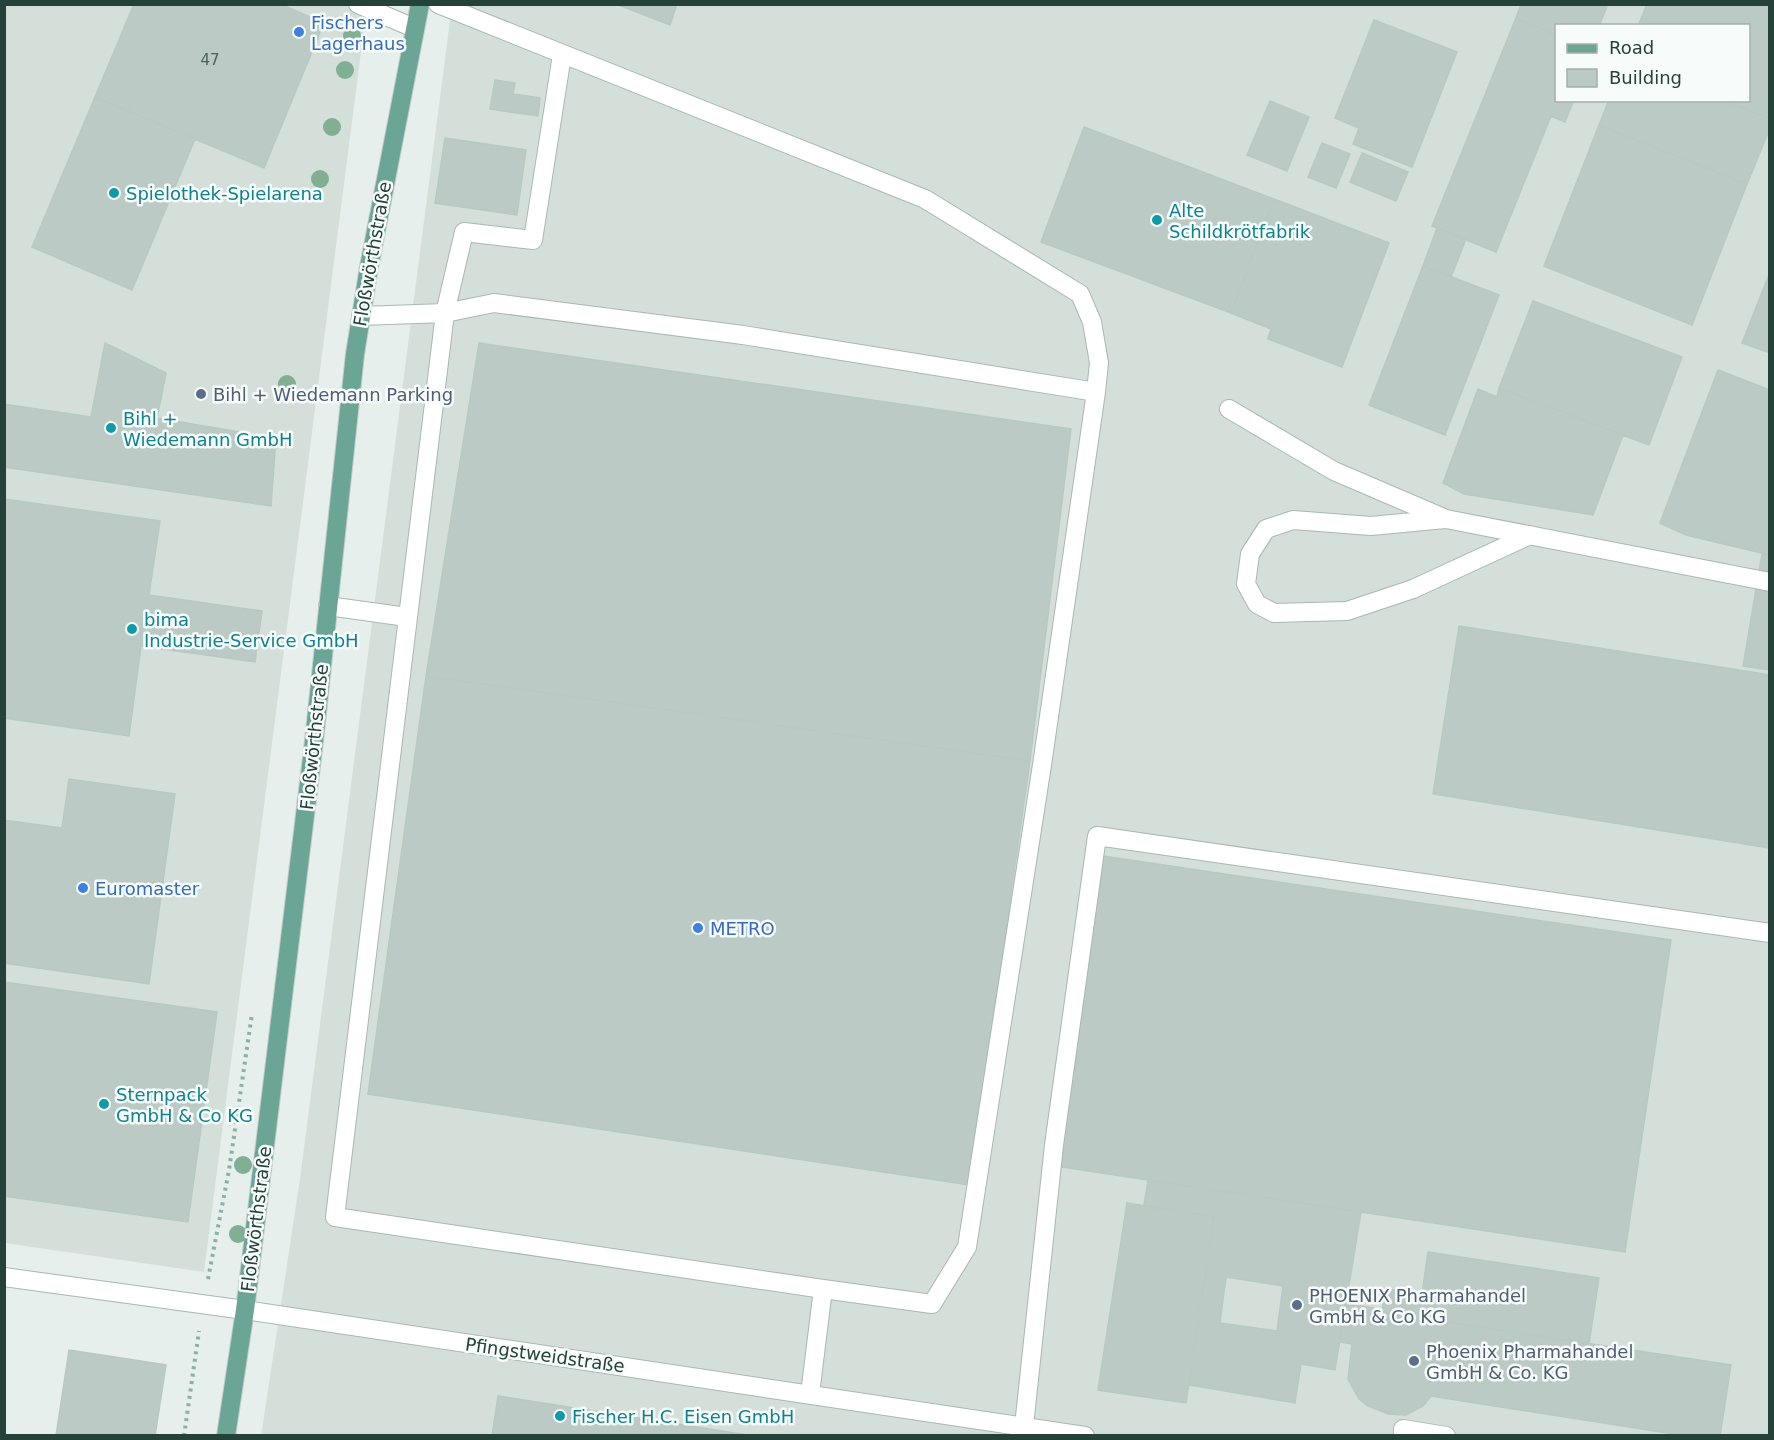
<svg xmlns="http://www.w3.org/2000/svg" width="1774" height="1440" font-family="'DejaVu Sans',sans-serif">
<rect width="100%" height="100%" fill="#e6efeb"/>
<!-- built -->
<path fill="#d4dfda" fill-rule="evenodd" d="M5,5H367L204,1272L5,1243Z
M452,5H1769V1435L261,1436L300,1179ZM1556,26H1748V100H1556Z"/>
<!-- building -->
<path fill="#bbcac4" stroke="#b8c9c2" stroke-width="1.5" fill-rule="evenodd" d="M134,4H280L324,23L264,168L95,97Z
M616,4H677L670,25Z
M1521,4H1608L1599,26H1556V35L1516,18Z
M1647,4H1770V119L1723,100H1748V26H1638Z
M1516,18L1556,35V100H1574L1565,122L1551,116L1496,252L1432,226Z
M1374,20L1457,52L1412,167L1353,144L1359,128L1335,118Z
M495,80L515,83L513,94L540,98L538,116L490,109Z
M95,97L195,139L132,290L32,247Z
M1609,100H1723L1770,119V128L1747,184L1599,125Z
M1270,101L1309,117L1287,171L1247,155Z
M1599,125L1747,184L1692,325L1544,266Z
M1084,127L1274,199L1231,313L1041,242Z
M445,138L526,150L517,215L435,203Z
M1322,143L1350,154L1336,188L1308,177Z
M1362,153L1408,172L1396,201L1350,182Z
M1274,199L1389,243L1342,367L1268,339L1271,329L1231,313Z
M1437,228L1466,239L1451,277L1423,266Z
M1423,266L1499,295L1445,435L1369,405Z
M1770,272V353L1742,343Z
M1533,301L1682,357L1649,445L1499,388Z
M105,343L166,373L157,418L276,438L271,506L4,467V404L91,417Z
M479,343L1071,429L1030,761L426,676Z
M1718,370L1770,390V555L1686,535L1660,523Z
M1499,388L1623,435L1593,515L1464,494L1443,483L1478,389L1497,397Z
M4,499L160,521L149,595L262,611L255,662L141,646L129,736L4,718Z
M1762,554L1770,555V670L1743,666Z
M1459,626L1770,675V848L1433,794Z
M426,676L1030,761L969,1185L368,1094Z
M69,779L175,794L149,984L4,963V820L62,828Z
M1103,856L1671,940L1625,1252L1056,1166Z
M4,982L217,1012L188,1222L4,1196Z
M1148,1180L1361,1212L1335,1370L1301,1364L1295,1403L1189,1385L1214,1217L1144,1205ZM1226,1277L1283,1286L1277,1331L1220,1323Z
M1127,1203L1214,1217L1186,1403L1098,1390Z
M1428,1252L1599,1278L1589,1344L1434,1320L1436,1309L1429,1307L1422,1294Z
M1387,1289L1422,1294L1429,1307L1436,1309L1434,1320L1731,1365L1720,1436H1686L1431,1396L1423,1406L1406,1415L1388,1414L1368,1406L1359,1399L1348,1379L1352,1344L1340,1342L1347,1304L1382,1309Z
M69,1350L166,1365L155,1436H56Z
M498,1396L754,1436H492Z"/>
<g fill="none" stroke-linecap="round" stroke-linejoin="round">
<defs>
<path id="minor" d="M358,4L414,28
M438,4L925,199L1080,294L1092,322L1099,363L1096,392L1042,765L967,1247L932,1304L823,1289L810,1394
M562,55L533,240L464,232L445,313L335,1217L823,1289
M361,316L445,313L494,303L743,335L1096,392
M1229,409L1334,471L1446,519L1770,582
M1445,519L1371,526L1293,520L1266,529L1250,554L1246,584L1257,604L1274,613L1347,611L1413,589L1530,535
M328,606L407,617
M4,1277L245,1310L1085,1436
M1024,1426L1054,1145L1097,836L1770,933
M1403,1436V1429L1446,1436"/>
<path id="major" d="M226,1436L245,1310L314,741L355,354L369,267L420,4"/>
</defs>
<!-- minor casing -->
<use href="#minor" stroke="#a8b8b2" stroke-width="20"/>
<!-- major casing -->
<use href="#major" stroke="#c2cac8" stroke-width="20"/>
<!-- path -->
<path stroke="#86b3a5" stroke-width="4" stroke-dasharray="3 4.5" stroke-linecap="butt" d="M208,1279L229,1170L252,1014
M184,1436L199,1331"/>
<!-- minor -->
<use href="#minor" stroke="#fff" stroke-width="18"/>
<!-- major -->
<use href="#major" stroke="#6aa596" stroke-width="18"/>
</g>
<!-- trees -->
<g fill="#80af93">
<circle cx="352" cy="36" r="9"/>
<circle cx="345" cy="70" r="9"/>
<circle cx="332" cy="127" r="9"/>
<circle cx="320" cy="179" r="9"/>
<circle cx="287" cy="384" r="9"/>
<circle cx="243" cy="1165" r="9"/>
<circle cx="238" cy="1234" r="9"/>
</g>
<!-- markers -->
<g fill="#3f7fe0" stroke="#f7fbf9" stroke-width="2">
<circle cx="299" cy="32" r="6"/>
<circle cx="83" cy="888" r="6"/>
<circle cx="698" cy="928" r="6"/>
</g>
<g fill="#0f9aa8" stroke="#f7fbf9" stroke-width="2">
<circle cx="114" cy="193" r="6"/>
<circle cx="1157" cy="220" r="6"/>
<circle cx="111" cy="428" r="6"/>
<circle cx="132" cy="629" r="6"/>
<circle cx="104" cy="1104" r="6"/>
<circle cx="560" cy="1416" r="6"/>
</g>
<g fill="#5c6f8a" stroke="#f7fbf9" stroke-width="2">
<circle cx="201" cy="394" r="6"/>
<circle cx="1297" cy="1305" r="6"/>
<circle cx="1414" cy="1361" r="6"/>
</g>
<g text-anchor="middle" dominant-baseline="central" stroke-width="5" stroke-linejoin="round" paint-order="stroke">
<!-- number labels -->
<g font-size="15" fill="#4a645c">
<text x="210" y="60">47</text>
</g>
<!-- shop labels -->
<g font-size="18" fill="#366cbe" stroke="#f7fbf9" text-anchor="start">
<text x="311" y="22">Fischers<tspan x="311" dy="21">Lagerhaus</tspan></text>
<text x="95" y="888">Euromaster</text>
<text x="710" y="928">METRO</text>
</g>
<!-- culture labels -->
<g font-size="18" fill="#0d838f" stroke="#f7fbf9" text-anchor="start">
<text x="126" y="193">Spielothek-Spielarena</text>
<text x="1169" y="210">Alte<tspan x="1169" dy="21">Schildkrötfabrik</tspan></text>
<text x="123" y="418">Bihl +<tspan x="123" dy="21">Wiedemann GmbH</tspan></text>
<text x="144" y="619">bima<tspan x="144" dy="21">Industrie-Service GmbH</tspan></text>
<text x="116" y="1094">Sternpack<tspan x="116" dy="21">GmbH &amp; Co KG</tspan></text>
<text x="572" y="1416">Fischer H.C. Eisen GmbH</text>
</g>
<!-- street labels -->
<g font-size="18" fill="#24423a" stroke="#f7fbf9">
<text transform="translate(372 254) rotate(-80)">Floßwörthstraße</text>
<text transform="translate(314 737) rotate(-84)">Floßwörthstraße</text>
<text transform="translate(256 1219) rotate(-83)">Floßwörthstraße</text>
<text transform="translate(545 1355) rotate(8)">Pfingstweidstraße</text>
</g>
<!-- service labels -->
<g font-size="18" fill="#4e5e75" stroke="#f7fbf9" text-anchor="start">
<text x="213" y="394">Bihl + Wiedemann Parking</text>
<text x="1309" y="1295">PHOENIX Pharmahandel<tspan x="1309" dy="21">GmbH &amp; Co KG</tspan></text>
<text x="1426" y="1351">Phoenix Pharmahandel<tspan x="1426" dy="21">GmbH &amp; Co. KG</tspan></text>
</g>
</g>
<!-- border -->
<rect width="1774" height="1440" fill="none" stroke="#24423a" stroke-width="12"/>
<!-- legend -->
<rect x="1555" y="24" width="195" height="78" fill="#f7fbf9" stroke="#a3b1ad" stroke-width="1.5"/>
<rect x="1567" y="44" width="30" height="9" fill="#6aa596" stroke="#a3b1ad" stroke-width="1.5"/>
<text x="1609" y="54" font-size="18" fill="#24423a">Road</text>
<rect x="1567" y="69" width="30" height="18" fill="#bbcac4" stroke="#a3b1ad" stroke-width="1.5"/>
<text x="1609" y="84" font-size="18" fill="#24423a">Building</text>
</svg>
